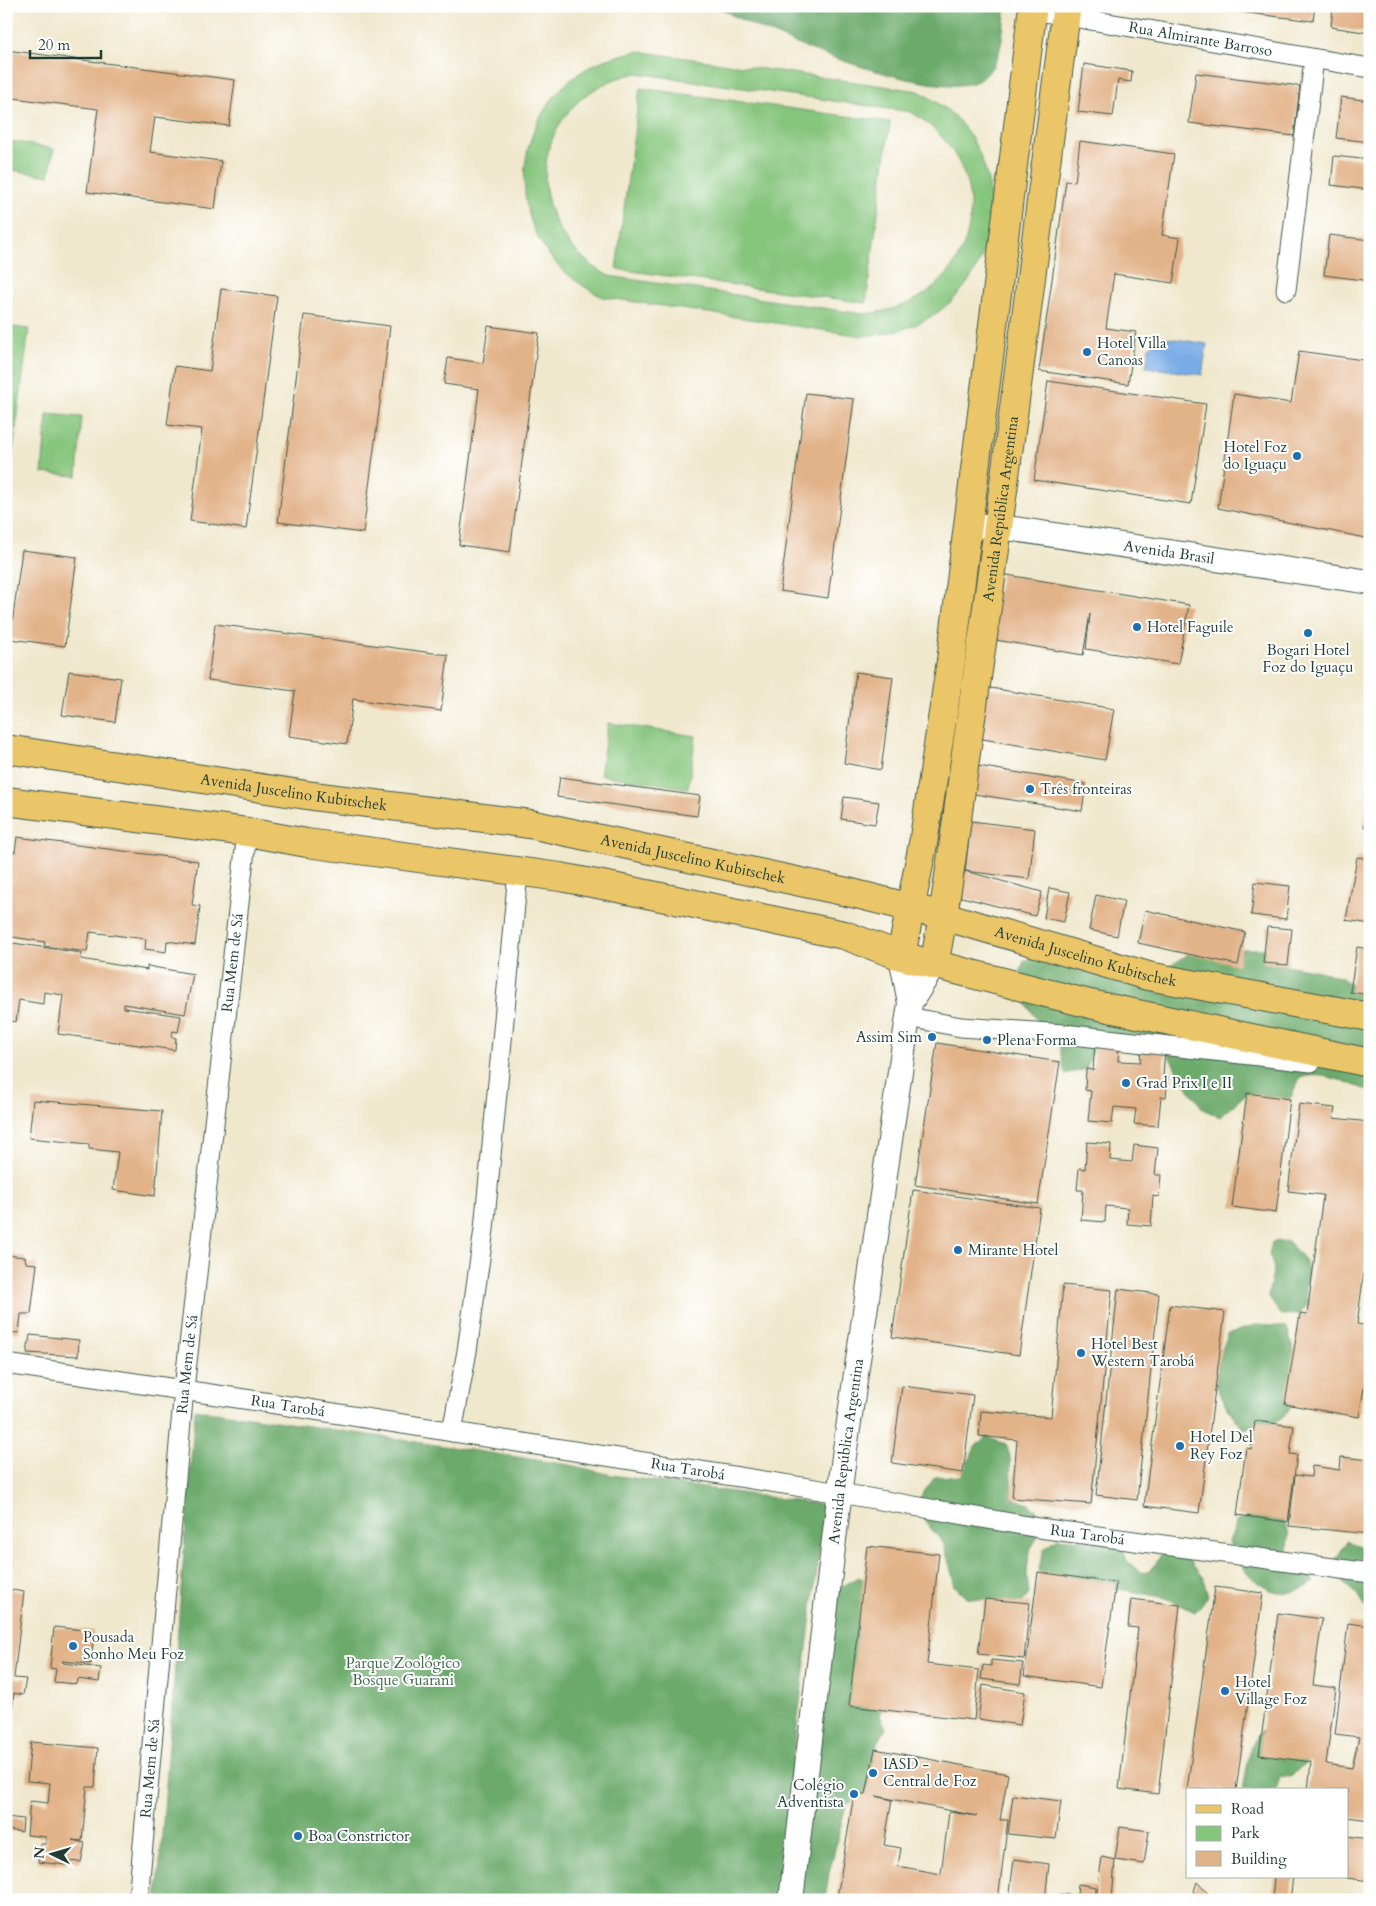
<svg xmlns="http://www.w3.org/2000/svg" width="1376" height="1906" font-family="Cardo,serif">
<rect width="100%" height="100%" fill="#fff"/>
<filter id="ink" filterUnits="userSpaceOnUse"><feTurbulence type="fractalNoise" baseFrequency=".02" numOctaves="2"/><feDisplacementMap in="SourceGraphic" scale="10" xChannelSelector="R" yChannelSelector="G"/><feConvolveMatrix kernelMatrix="1 2 1 2 8 2 1 2 1" color-interpolation-filters="sRGB"/></filter>
<filter id="wash" filterUnits="userSpaceOnUse"><feTurbulence type="fractalNoise" baseFrequency=".0096" numOctaves="4" result="noise"/><feDisplacementMap in="SourceGraphic" scale="20" xChannelSelector="R" yChannelSelector="G"/><feGaussianBlur stdDeviation="1.12" result="paint"/><feColorMatrix in="noise" values="0 0 0 0 0 0 0 0 0 0 0 0 0 0 0 0 0 1.4 0 .05"/><feComposite in="paint" operator="in"/></filter>
<g filter="url(#wash)">
<rect width="100%" height="100%" fill="#f0e8cd"/>
<!-- green -->
<path fill="#85c57c" stroke="#528158" fill-rule="evenodd" d="M637,51L919,91C932,99 945,107 956,118C1012,178 999,281 925,320C905,331 884,334 862,336L602,297C582,286 564,274 549,255C502,193 525,100 593,65C607,58 622,55 637,51ZM637,73L911,112C1010,172 979,306 863,314L609,276C513,224 528,95 637,73Z
M640,88L890,122L866,303L616,269Z
M6,140L54,149L49,176L6,169Z
M6,326L29,329L6,506Z
M47,414L82,417L77,476L42,473Z
M608,723L696,736L688,788L600,775Z"/>
<!-- forest -->
<path fill="#6caa6c" stroke="#467450" d="M717,6H1006C1002,32 1004,62 981,79C944,107 754,32 717,6Z
M1244,949H1268L1285,965L1320,971L1342,978L1354,988L1370,991V1091C1348,1084 1323,1070 1300,1078L1290,1099L1247,1093L1220,1117L1203,1109L1180,1077L1165,1048L1095,1043L1086,1069L1065,1074L1058,1041L1050,1039L1015,987L1024,961L1047,951L1100,971L1118,982L1147,981L1195,950L1229,952Z
M1288,1241L1305,1261L1308,1269L1305,1288L1308,1305L1300,1314L1281,1315L1268,1296L1274,1268L1269,1254L1272,1242Z
M1255,1325L1287,1327C1295,1352 1305,1400 1281,1418C1272,1425 1254,1426 1243,1429C1237,1420 1230,1412 1224,1403C1210,1381 1219,1357 1228,1334Z
M195,1409L570,1465L612,1475L825,1505L775,1900H157Z
M986,1437L1006,1444L1010,1457L1012,1498L1029,1504L1040,1514L1038,1536L1029,1552L1027,1575L1029,1594L1022,1603L967,1598L955,1586L944,1544L924,1520L916,1503L935,1477L961,1476L976,1446Z
M1251,1516L1283,1521L1289,1534L1288,1551L1302,1565L1314,1582C1277,1610 1243,1578 1229,1542L1237,1521Z
M1058,1538L1121,1542L1127,1561L1143,1573L1153,1568L1162,1553L1181,1550L1203,1578L1208,1597L1195,1612L1166,1598L1126,1590L1079,1587L1038,1572L1044,1549Z
M1348,1541L1362,1547L1370,1554V1615L1358,1595L1343,1583L1335,1564L1336,1558Z
M859,1577L885,1592L886,1690L880,1716L886,1728L875,1749L866,1794L846,1805L829,1873L825,1900H778L784,1847L804,1810L829,1594Z
M1262,1730L1313,1755L1291,1777L1280,1776L1276,1790H1243L1251,1746Z"/>
<!-- water -->
<path fill="#79ace6" stroke="#4c748d" d="M1163,337L1207,344L1202,375L1146,367L1149,347Z"/>
<g id="blocks">
<!-- building -->
<path fill="#e2b288" fill-rule="evenodd" d="M1232,6H1315L1313,21L1232,11Z
M1333,6H1370V33L1331,27Z
M6,50L235,80L229,126L155,117L150,152L221,161L215,209L87,192L98,109L6,97Z
M1084,64L1132,71L1131,82L1118,80L1113,116L1078,112Z
M1196,73L1300,86L1294,136L1189,123Z
M1341,97L1370,101V142L1336,138Z
M1080,141L1174,154L1162,235L1180,238L1173,283L1114,274L1106,328L1136,332L1128,384L1039,371L1066,181L1075,182Z
M1334,156L1370,160V190L1331,185Z
M1329,235L1370,240V281L1324,275Z
M221,289L277,296L246,529L190,521L202,429L167,425L175,366L210,371Z
M304,315L390,326L363,533L278,522Z
M488,326L539,333L510,552L459,545L479,389L444,384L448,358L483,363Z
M1299,351L1370,361V539L1218,508L1234,394L1291,403Z
M1048,381L1206,404L1191,504L1034,480Z
M806,393L854,399L828,598L780,591Z
M22,550L77,557L65,646L10,639Z
M1001,574L1189,605L1178,664L1086,649L1090,614L1083,655L990,639Z
M215,624L448,655L441,711L353,699L347,744L289,736L295,691L208,680Z
M69,671L121,678L115,722L62,715Z
M856,672L893,677L881,770L844,763Z
M985,687L1114,709L1105,760L977,738Z
M978,766L1086,784L1082,811L974,794Z
M560,777L700,796L697,816L557,797Z
M1368,786L1370,787V828L1364,827Z
M844,797L879,802L875,824L841,819Z
M971,821L1035,829L1029,879L965,871Z
M17,837L198,861L192,905L200,906L195,945L167,941L166,952L145,949L146,939L90,932L87,952L44,946L45,942L6,936V851L15,852Z
M1357,857L1370,859V924L1346,920Z
M965,871L1042,892L1035,916L958,896Z
M1255,882L1290,886L1286,919L1251,915Z
M1049,888L1070,892L1064,922L1044,918Z
M1096,895L1124,901L1117,936L1089,930Z
M1145,910L1245,932L1238,965L1138,943Z
M1267,927L1292,929L1288,965L1263,963Z
M6,942L82,953L81,959L147,970V966L193,974L185,1014L124,1004V1008L181,1016L178,1032L173,1031L171,1037L176,1038L175,1050L58,1034L63,995L44,992L43,1004L19,1000L16,1022L6,1020Z
M1357,947L1370,949V995L1350,992Z
M937,1043L1060,1062L1038,1204L915,1185Z
M1095,1043L1119,1045L1118,1061L1140,1062L1141,1046L1165,1048L1163,1076H1168L1166,1097H1161L1158,1126L1134,1124L1136,1109L1114,1107L1112,1123L1088,1121L1091,1091L1085,1090L1086,1069L1093,1070Z
M1247,1093L1290,1099L1276,1213L1232,1207Z
M33,1100L162,1111L155,1196L113,1190L118,1152L89,1149V1144L29,1138Z
M1299,1104L1335,1108L1333,1118L1370,1122V1228L1357,1324L1370,1326V1353L1359,1417L1285,1404L1300,1314L1307,1315L1323,1195L1288,1191Z
M1087,1142L1111,1144L1110,1160L1132,1162L1134,1145L1158,1148L1155,1175H1161L1159,1197L1153,1196L1151,1226L1127,1224L1128,1208L1106,1206L1105,1222L1081,1220L1083,1190H1077L1079,1168L1085,1169Z
M913,1190L1040,1208L1019,1355L892,1337Z
M6,1255L25,1257L26,1263L37,1264L31,1314H21L19,1333L6,1332Z
M1063,1285L1112,1290L1091,1504L1012,1498L1017,1440L979,1436L981,1411L1051,1417Z
M1118,1289L1159,1294L1137,1500L1096,1495Z
M1170,1305L1225,1312L1199,1513L1144,1506Z
M30,1335L79,1340L78,1356L27,1353Z
M902,1386L973,1395L963,1473L892,1463Z
M1255,1421L1294,1426L1290,1454L1297,1455L1288,1522L1237,1515L1246,1448L1251,1449Z
M1341,1457L1370,1460V1534L1289,1526L1295,1475L1311,1477L1312,1466L1340,1470Z
M867,1546L939,1554L927,1664L979,1670L974,1720L849,1706Z
M1038,1572L1116,1583L1101,1687L1024,1676Z
M1215,1587L1263,1593L1236,1790H1187Z
M6,1589L24,1592L14,1678L26,1679L23,1695L14,1693L10,1731L6,1730Z
M985,1599L1030,1603L1024,1659L978,1654Z
M1131,1599L1180,1605L1158,1794L1119,1789L1138,1628L1128,1627Z
M1278,1613L1322,1619L1313,1685L1336,1688L1326,1764L1352,1768L1359,1737L1335,1734L1348,1623L1370,1626L1368,1656H1370V1820L1347,1817V1790H1308L1311,1762L1259,1755Z
M54,1627L94,1631L91,1664L62,1661L63,1663L101,1668L99,1682L78,1679L77,1684L54,1682L56,1669L50,1668Z
M991,1660L1023,1663L1020,1684L981,1679L983,1665L991,1666Z
M983,1685L1025,1692L1020,1725L978,1719Z
M31,1742L98,1748L95,1787H87L82,1841L72,1840L85,1843L81,1862L66,1861V1865L38,1862L40,1844H46V1837L27,1835L30,1801L48,1803L50,1783L27,1781Z
M875,1749L1008,1774L1000,1820H1008L998,1900L837,1898L854,1794H866ZM876,1796L977,1816L949,1812L941,1874L898,1866L901,1848L884,1845L892,1800Z
M1013,1795L1061,1801L1056,1839L1008,1834Z
M6,1817L23,1819L22,1832L6,1830Z
M1120,1827L1149,1831L1144,1864L1115,1860L1112,1900H1096L1102,1857L1115,1860Z
M1347,1836L1370,1839V1881L1347,1878Z
M1014,1859L1049,1864L1045,1900H1009Z
M1274,1877H1293L1290,1900H1272Z
M1197,1882L1214,1900H1191Z
M1078,1884L1096,1887L1095,1900H1059L1060,1894L1077,1895Z"/>
</g>
</g>
<g filter="url(#ink)">
<use href="#blocks" fill-opacity="0" stroke="#3e574b" stroke-width="1"/>
<g fill="none" stroke-linecap="round" stroke-linejoin="round">
<defs>
<g id="minor">
<path id="s1" d="M1032,10L1370,68"/>
<path d="M1286,290L1314,59"/>
<path d="M908,1017L961,1027L1064,1034L1311,1062"/>
<path id="s2" d="M6,1364L251,1400L840,1493L1039,1528L1370,1573"/>
<path d="M452,1432L467,1351L484,1229L518,873"/>
<path id="s3" d="M138,1900L184,1389L247,832"/>
</g>
<g id="tertiary">
<path id="s4" d="M967,525L1000,527L1370,582"/>
<path d="M910,1003L934,965"/>
<path id="s5" d="M791,1900L844,1456L910,1003L901,956"/>
</g>
<g id="primary">
<path id="s6" d="M6,749L313,796L530,824L852,893L944,916L1148,976L1370,1017"/>
<path d="M6,801L247,832L307,843L560,877L613,887L844,935L901,956L1090,1004L1370,1063"/>
<path d="M901,956L923,844L951,661L1033,6"/>
<path id="s7" d="M934,965C950,886 958,805 970,725C1006,486 1034,246 1067,6"/>
</g>
</defs>
<!-- minor casing -->
<use href="#minor" stroke="#3e574b" stroke-width="21"/>
<!-- tertiary casing -->
<use href="#tertiary" stroke="#3e574b" stroke-width="26"/>
<!-- primary casing -->
<use href="#primary" stroke="#3e574b" stroke-width="30"/>
<!-- minor -->
<use href="#minor" stroke="#fff" stroke-width="19"/>
<!-- tertiary -->
<use href="#tertiary" stroke="#fff" stroke-width="24"/>
<!-- primary -->
<use href="#primary" stroke="#ebc669" stroke-width="28"/>
</g>
</g>
<!-- markers -->
<g fill="#1f6fb2" stroke="#fff" stroke-width="2">
<circle cx="1087" cy="352" r="5"/>
<circle cx="1297" cy="456" r="5"/>
<circle cx="1137" cy="627" r="5"/>
<circle cx="1308" cy="633" r="5"/>
<circle cx="1030" cy="789" r="5"/>
<circle cx="932" cy="1037" r="5"/>
<circle cx="987" cy="1040" r="5"/>
<circle cx="1126" cy="1083" r="5"/>
<circle cx="958" cy="1250" r="5"/>
<circle cx="1081" cy="1353" r="5"/>
<circle cx="1180" cy="1446" r="5"/>
<circle cx="73" cy="1646" r="5"/>
<circle cx="1225" cy="1691" r="5"/>
<circle cx="873" cy="1773" r="5"/>
<circle cx="854" cy="1794" r="5"/>
<circle cx="298" cy="1836" r="5"/>
</g>
<g text-anchor="middle" dominant-baseline="central" stroke-width="4" stroke-linejoin="round" paint-order="stroke">
<!-- street labels -->
<g font-size="15" fill="#1f3d34" stroke="#fff">
<text stroke="none"><textPath href="#s1" startOffset="171">Rua Almirante Barroso</textPath></text>
<text stroke="none"><textPath href="#s7" startOffset="461">Avenida República Argentina</textPath></text>
<text stroke="none"><textPath href="#s4" startOffset="204">Avenida Brasil</textPath></text>
<text stroke="none"><textPath href="#s6" startOffset="291">Avenida Juscelino Kubitschek</textPath></text>
<text stroke="none"><textPath href="#s6" startOffset="696">Avenida Juscelino Kubitschek</textPath></text>
<text stroke="none"><textPath href="#s6" startOffset="1101">Avenida Juscelino Kubitschek</textPath></text>
<text stroke="none"><textPath href="#s3" startOffset="942">Rua Mem de Sá</textPath></text>
<text stroke="none"><textPath href="#s3" startOffset="538">Rua Mem de Sá</textPath></text>
<text stroke="none"><textPath href="#s2" startOffset="285">Rua Tarobá</textPath></text>
<text stroke="none"><textPath href="#s5" startOffset="452">Avenida República Argentina</textPath></text>
<text stroke="none"><textPath href="#s2" startOffset="690">Rua Tarobá</textPath></text>
<text stroke="none"><textPath href="#s2" startOffset="1095">Rua Tarobá</textPath></text>
<text stroke="none"><textPath href="#s3" startOffset="132">Rua Mem de Sá</textPath></text>
</g>
<!-- poi labels -->
<g font-size="15" fill="#1f3d34" stroke="#fff" text-anchor="start">
<text x="1097" y="343">Hotel Villa<tspan x="1097" dy="17">Canoas</tspan></text>
<text x="1287" y="447" text-anchor="end">Hotel Foz<tspan x="1287" dy="17">do Iguaçu</tspan></text>
<text x="1147" y="627">Hotel Faguile</text>
<text x="1308" y="650" text-anchor="middle">Bogari Hotel<tspan x="1308" dy="17">Foz do Iguaçu</tspan></text>
<text x="1040" y="789">Três fronteiras</text>
<text x="922" y="1037" text-anchor="end">Assim Sim</text>
<text x="997" y="1040">Plena Forma</text>
<text x="1136" y="1083">Grad Prix I e II</text>
<text x="968" y="1250">Mirante Hotel</text>
<text x="1091" y="1344">Hotel Best<tspan x="1091" dy="17">Western Tarobá</tspan></text>
<text x="1190" y="1437">Hotel Del<tspan x="1190" dy="17">Rey Foz</tspan></text>
<text x="83" y="1637">Pousada<tspan x="83" dy="17">Sonho Meu Foz</tspan></text>
<text x="1235" y="1682">Hotel<tspan x="1235" dy="17">Village Foz</tspan></text>
<text x="883" y="1764">IASD -<tspan x="883" dy="17">Central de Foz</tspan></text>
<text x="844" y="1785" text-anchor="end">Colégio<tspan x="844" dy="17">Adventista</tspan></text>
<text x="308" y="1836">Boa Constrictor</text>
</g>
<!-- park labels -->
<g font-size="15" fill="#3e664a" stroke="#fff">
<text x="403" y="1663">Parque Zoológico<tspan x="403" dy="17">Bosque Guarani</tspan></text>
</g>
</g>
<!-- margin -->
<rect width="1376" height="1906" fill="none" stroke="#fff" stroke-width="25"/>
<!-- legend -->
<rect x="1186" y="1788" width="162" height="90" fill="#ffffff" stroke="#a5b1ae"/>
<rect x="1196" y="1805" width="25" height="8" fill="#ebc669" stroke="#a5b1ae"/>
<text x="1231" y="1814" font-size="15" fill="#1f3d34">Road</text>
<rect x="1196" y="1826" width="25" height="15" fill="#85c57c" stroke="#a5b1ae"/>
<text x="1231" y="1838" font-size="15" fill="#1f3d34">Park</text>
<rect x="1196" y="1851" width="25" height="15" fill="#e2b288" stroke="#a5b1ae"/>
<text x="1231" y="1864" font-size="15" fill="#1f3d34">Building</text>
<!-- north arrow -->
<g transform="translate(52 1854) rotate(275)" stroke="#ffffff" stroke-width="4" paint-order="stroke">
<path d="M0-4L9 19L0 12L-9 19Z" fill="#1f3d34"/>
<text y="-8" font-size="14" font-weight="bold" text-anchor="middle" fill="#1f3d34">N</text>
</g>
<!-- scale -->
<path d="M30 50v8h71v-8" fill="none" stroke="#1f3d34" stroke-width="2.5"/>
<text x="38" y="50" font-size="15" fill="#1f3d34" stroke="#ffffff" stroke-width="4" paint-order="stroke">20 m</text>
</svg>
